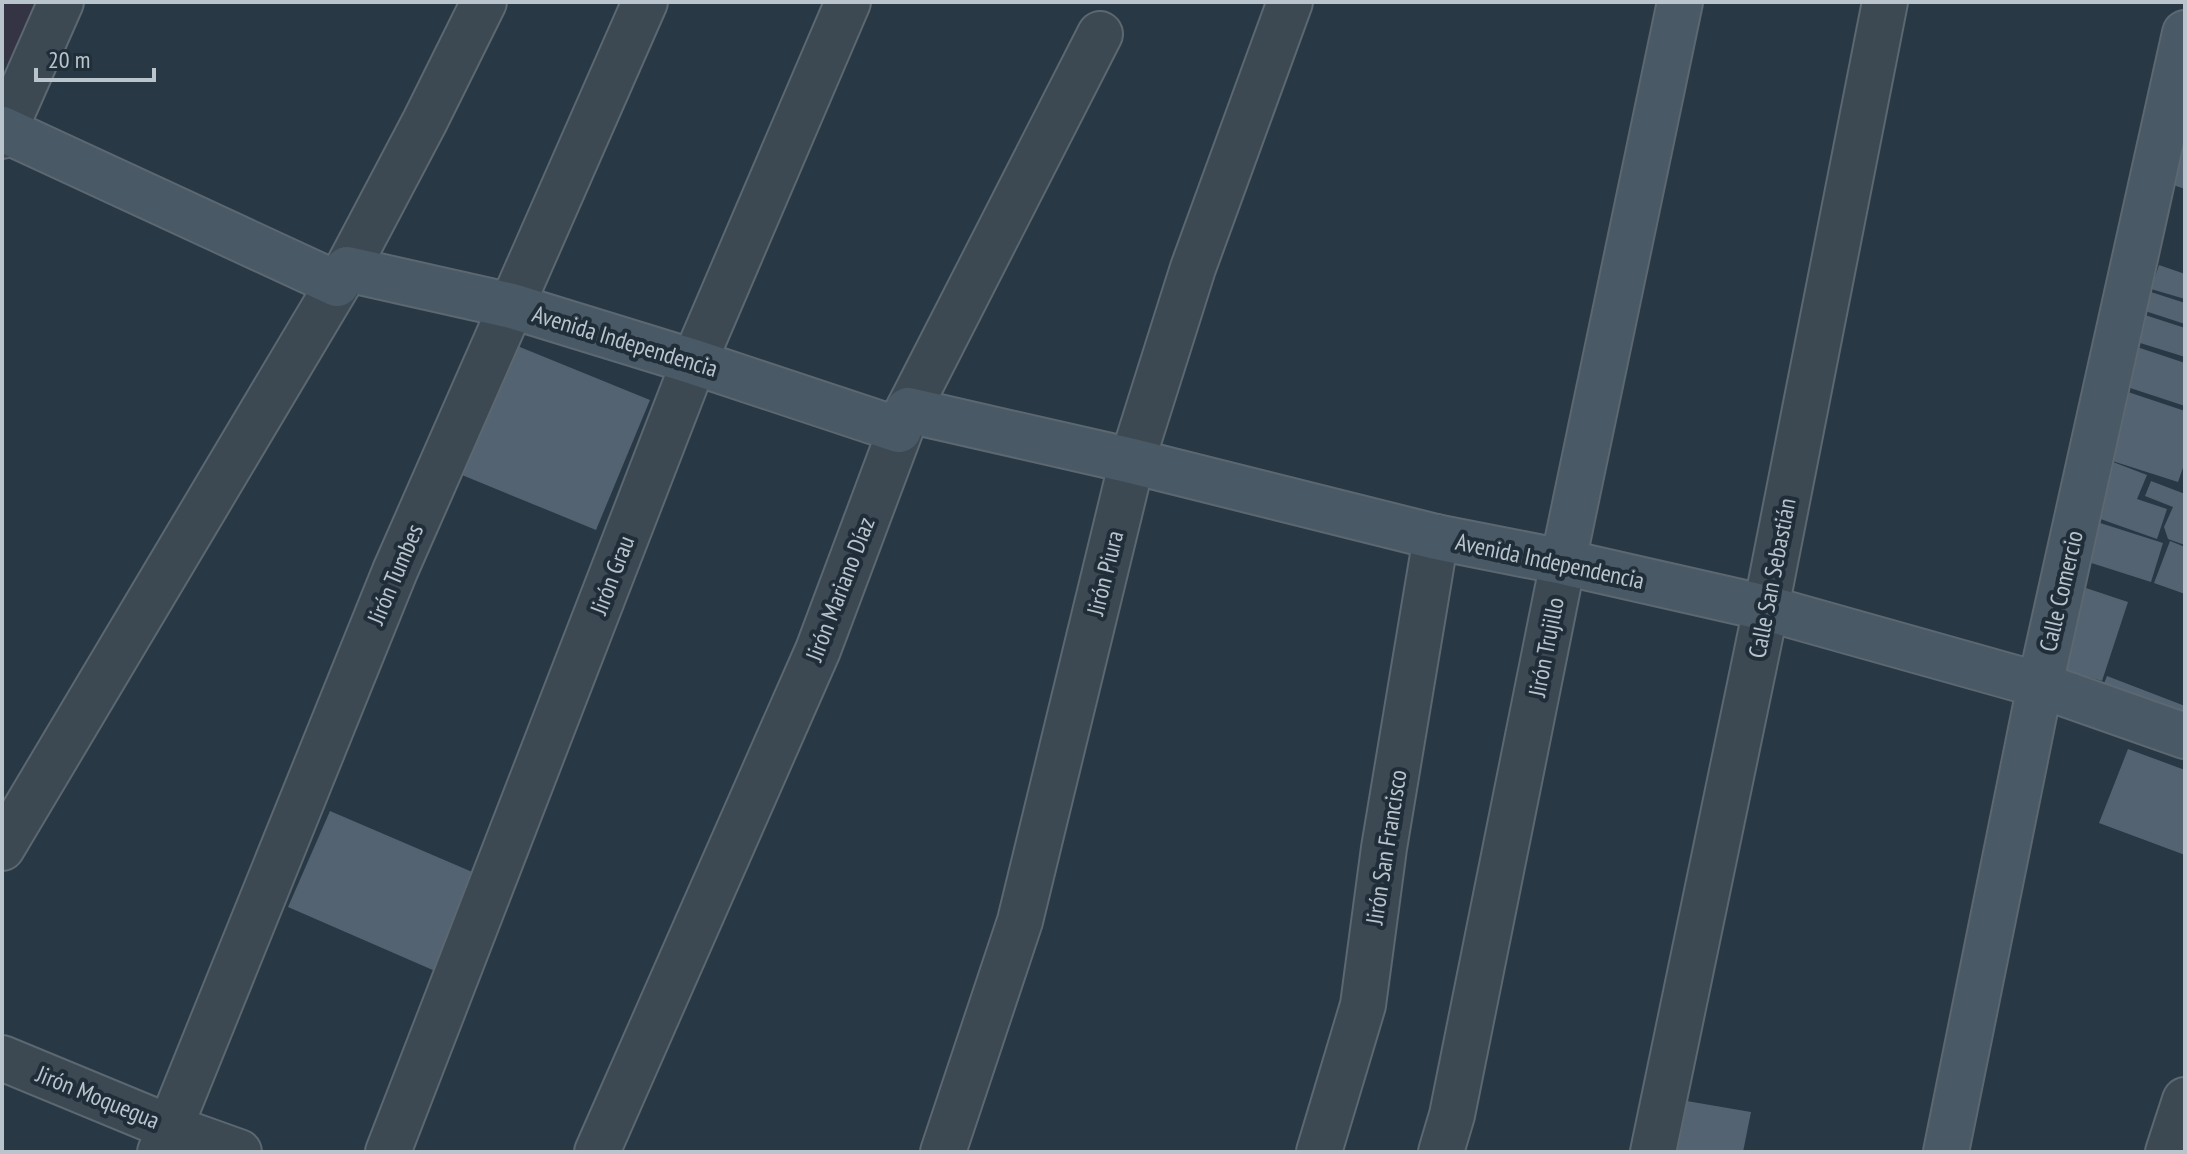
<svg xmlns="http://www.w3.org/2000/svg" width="2187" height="1154" font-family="'PT Sans Narrow',sans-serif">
<rect width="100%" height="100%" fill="#283844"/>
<!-- medical -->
<path fill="#343444" d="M2,2H41L13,66L2,61Z"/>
<!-- building -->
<path fill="#546371" d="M2184,134H2185V189L2170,184Z
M2159,265L2185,274V299L2151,289Z
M2151,292L2185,303V324L2145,311Z
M2145,315L2185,328V357L2137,342Z
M515,345L650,400L596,530L462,475Z
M2137,347L2185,363V406L2124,386Z
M2125,391L2185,411V462L2178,482L2103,458Z
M2113,462L2147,475L2137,499L2167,509L2157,539L2092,516Z
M2151,481L2185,494V545L2168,539L2164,527L2173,507L2145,496Z
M2094,521L2163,543L2151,582L2082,560Z
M2170,541L2185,547V594L2154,583Z
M2086,588L2128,602L2102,681L2059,668Z
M2107,676L2185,706L2177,729L2098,698Z
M2128,749L2185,770V855L2099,823Z
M330,811L477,874L435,971L288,907Z
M1675,1099L1751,1112L1743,1152H1666Z"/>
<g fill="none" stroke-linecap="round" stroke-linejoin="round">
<defs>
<path id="street" d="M2,136L61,2
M2,848L347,269L425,121L484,2
M2,1058L169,1127L239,1152
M160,1152L395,571L645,2
M388,1152L694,362L848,2
M597,1152L818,650L908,410L1100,34
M943,1152L1020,921L1132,461L1193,268L1290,2
M1319,1152L1363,1005L1384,848L1436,537
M1441,1152L1452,1115L1563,562
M1653,1152L1766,608L1885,2
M2168,1152L2185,1100"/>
<path id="secondary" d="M2,129L337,284
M347,269L512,306L694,362L899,430
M908,410L1132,461L1436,537L1563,562L1766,608L2040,685L2185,736
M1563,562L1680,2
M1946,1152L2040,685L2185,33"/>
</defs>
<!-- street casing -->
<use href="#street" stroke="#5b6771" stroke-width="48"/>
<!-- secondary casing -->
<use href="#secondary" stroke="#5b6771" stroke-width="48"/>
<!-- street -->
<use href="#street" stroke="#3c4953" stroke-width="44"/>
<!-- secondary -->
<use href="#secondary" stroke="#4a5966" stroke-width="44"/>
</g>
<g text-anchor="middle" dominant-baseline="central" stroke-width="8" stroke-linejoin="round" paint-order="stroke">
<!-- street labels -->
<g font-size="24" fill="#bac4cd" stroke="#202e39">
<text transform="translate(625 341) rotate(17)">Avenida Independencia</text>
<text transform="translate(1550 561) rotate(12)">Avenida Independencia</text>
<text transform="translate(1105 573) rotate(-76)">Jirón Piura</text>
<text transform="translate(395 574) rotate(-67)">Jirón Tumbes</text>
<text transform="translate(612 575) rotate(-69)">Jirón Grau</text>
<text transform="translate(1772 578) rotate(-79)">Calle San Sebastián</text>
<text transform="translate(840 589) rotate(-69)">Jirón Mariano Díaz</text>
<text transform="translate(2061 591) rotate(-77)">Calle Comercio</text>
<text transform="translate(1546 647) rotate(-79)">Jirón Trujillo</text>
<text transform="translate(1386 847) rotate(-81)">Jirón San Francisco</text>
<text transform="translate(98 1097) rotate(22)">Jirón Moquegua</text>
</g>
</g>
<!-- border -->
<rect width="2187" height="1154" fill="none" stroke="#bac4cd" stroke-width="8"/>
<!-- scale -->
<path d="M36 68v12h118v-12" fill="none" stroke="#bac4cd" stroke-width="4"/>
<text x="48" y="68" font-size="24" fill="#bac4cd" stroke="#202e39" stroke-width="6" paint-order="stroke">20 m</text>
</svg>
